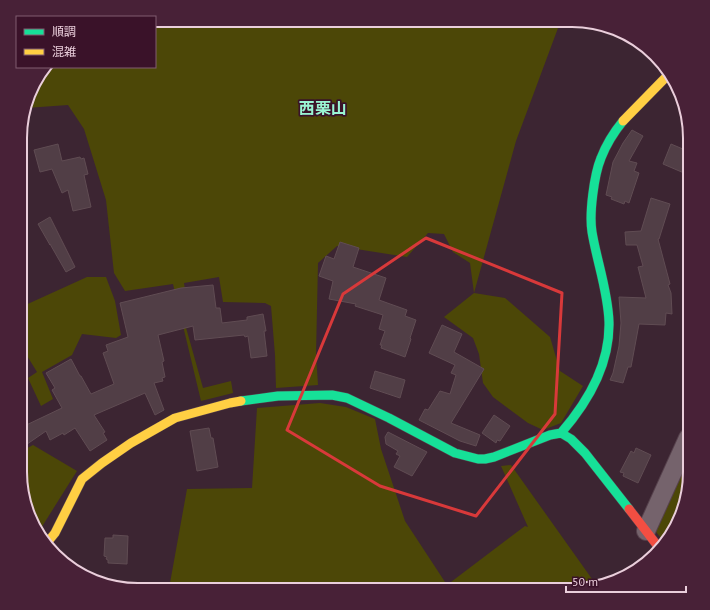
<svg xmlns="http://www.w3.org/2000/svg" width="710" height="610" font-family="'PT Sans','Noto Sans JP',sans-serif">
<rect width="100%" height="100%" fill="#3c2532"/>
<!-- green -->
<path fill="#4c4707" d="M155,20H561L516,141L474,293L505,298L550,337L560,371L583,386L561,423L543,430L528,423L493,397L483,383L479,354L473,338L444,317L474,293L470,263L453,252L444,234L428,233L407,257L337,246L318,263L316,354L318,385L276,388L275,355L271,306L265,303L223,302L219,277L184,283L186,297L185,324L203,388L231,381L233,393L201,401L173,284L125,291L114,273L106,200L84,129L68,105L26,108L36,79L46,67H155Z
M87,277H106L115,301L121,335L116,338L82,334L72,355L42,372L53,399L41,406L28,378L37,372L21,346V307Z
M320,403L346,407L375,419L381,449L405,521L447,585L525,526L528,527L501,466L511,465L597,586L580,590H162L170,583L187,489L252,488L257,408Z
M33,445L77,471L70,482L38,533L32,524L20,480V452Z
M682,467L690,470V472L681,517L664,542L653,528Z"/>
<!-- building -->
<path fill="#513e46" stroke="#604c53" d="M632,130L643,136L629,161L637,163L634,171L639,173L629,203L625,201L624,204L611,199L612,197L606,195L613,162L623,143Z
M58,144L62,161L80,157L81,159L84,158L88,174L84,175L91,207L73,211L68,190L62,193L52,169L40,172L34,150Z
M671,144L690,152V160L684,173L663,164Z
M651,198L670,204L659,239H658L670,284L668,285L671,293L672,314L666,313L665,325L639,324L631,367H628L623,383L610,380L613,373L619,346L621,323L619,297L646,298L638,267L643,266L637,245H626L625,232L641,231Z
M50,217L75,267L66,272L50,244V245L38,224Z
M340,242L359,248L353,267L386,278L379,300L407,310L405,316L416,320L410,338L411,339L405,357L381,348L382,345H380L385,331L379,329L383,315L355,306L356,304L329,299L333,281L319,276L326,256L334,259Z
M213,285L216,308H220L222,323L247,320V317L263,314L266,331H264L267,356L251,358L248,336L245,337L244,335L195,340L193,326L158,335L164,361L162,362L165,377L162,378L163,381L154,383L164,410L155,415L145,393L94,415L105,432L103,433L107,440L90,451L75,428L64,435L63,433L50,440L46,431L20,449V428L62,408L52,390L55,388L46,373L71,359L80,376H81L91,394L114,384L103,353L108,351L106,345L128,337L120,303L181,288Z
M442,325L462,334L454,352L484,369L451,423L480,435L476,446L460,441L419,420L425,409L428,410L440,391L450,394L456,375L451,373L455,365L429,353Z
M375,371L405,380L400,398L370,388Z
M494,415L510,426L500,441L497,440L496,443L482,433Z
M209,428L211,438H213L218,467L197,471L190,431Z
M388,432L427,452L412,476L394,467L400,456L396,454L398,451L386,444L385,437Z
M636,448L651,455L638,483L623,476L624,473L620,472L631,451L634,453Z
M113,535L128,536L127,564L108,563V560L106,559L107,557L104,556L105,538H113Z"/>
<g fill="none" stroke-linecap="round" stroke-linejoin="round">
<defs>
<path id="street" d="M646,531L688,438L690,437"/>
<path id="fast" d="M241,401L278,396L332,395L347,398L389,418L455,453L478,459H485L494,457L550,435L561,433L571,439L585,453L629,509
M561,433C588,402 610,364 609,322C608,291 597,262 592,232C589,214 594,175 601,158C606,145 614,132 623,121"/>
<path id="slow" d="M623,121L669,74
M46,544L55,533L82,479L102,463L131,443L175,418L230,403L241,401"/>
<path id="jam" d="M629,509L660,549"/>
</defs>
<!-- street casing -->
<use href="#street" stroke="#56414c" stroke-width="20"/>
<!-- fast casing -->
<use href="#fast" stroke="#56414c" stroke-width="10"/>
<!-- slow casing -->
<use href="#slow" stroke="#56414c" stroke-width="10"/>
<!-- jam casing -->
<use href="#jam" stroke="#56414c" stroke-width="10"/>
<!-- street -->
<use href="#street" stroke="#75636c" stroke-width="18"/>
<!-- fast -->
<use href="#fast" stroke="#16e098" stroke-width="9"/>
<!-- slow -->
<use href="#slow" stroke="#ffcf43" stroke-width="9"/>
<!-- jam -->
<use href="#jam" stroke="#f24e42" stroke-width="9"/>
</g>
<!-- marked area -->
<path fill="none" stroke="#d8393a" stroke-width="3" stroke-linejoin="round" d="M426,238L562,293L555,414L476,516L380,486L287,430L343,294Z"/>
<g text-anchor="middle" dominant-baseline="central" stroke-width="3.5" stroke-linejoin="round" paint-order="stroke">
<!-- quarter labels -->
<g font-size="16" font-weight="bold" fill="#9af5d3" stroke="#3a1229">
<text x="323" y="108">西栗山</text>
</g>
</g>
<!-- crop -->
<path d="M0 0H710V610H0ZM138 27H572A111 111 0 0 1 683 138V472A111 111 0 0 1 572 583H138A111 111 0 0 1 27 472V138A111 111 0 0 1 138 27Z" fill="#482137" fill-rule="evenodd"/>
<path fill="none" stroke="#eacedb" stroke-width="2" d="M138 27H572A111 111 0 0 1 683 138V472A111 111 0 0 1 572 583H138A111 111 0 0 1 27 472V138A111 111 0 0 1 138 27Z"/>
<!-- legend -->
<rect x="16" y="16" width="140" height="52" fill="#3a1229" stroke="#805d70"/>
<rect x="24" y="29" width="20" height="6" fill="#16e098" stroke="#805d70"/>
<text x="52" y="36" font-size="12" fill="#eacedb">順調</text>
<rect x="24" y="49" width="20" height="6" fill="#ffcf43" stroke="#805d70"/>
<text x="52" y="56" font-size="12" fill="#eacedb">混雑</text>
<!-- scale -->
<path d="M566 586v6h120v-6" fill="none" stroke="#eacedb" stroke-width="2"/>
<text x="572" y="586" font-size="12" fill="#eacedb" stroke="#3a1229" stroke-width="3" paint-order="stroke">50 m</text>
</svg>
